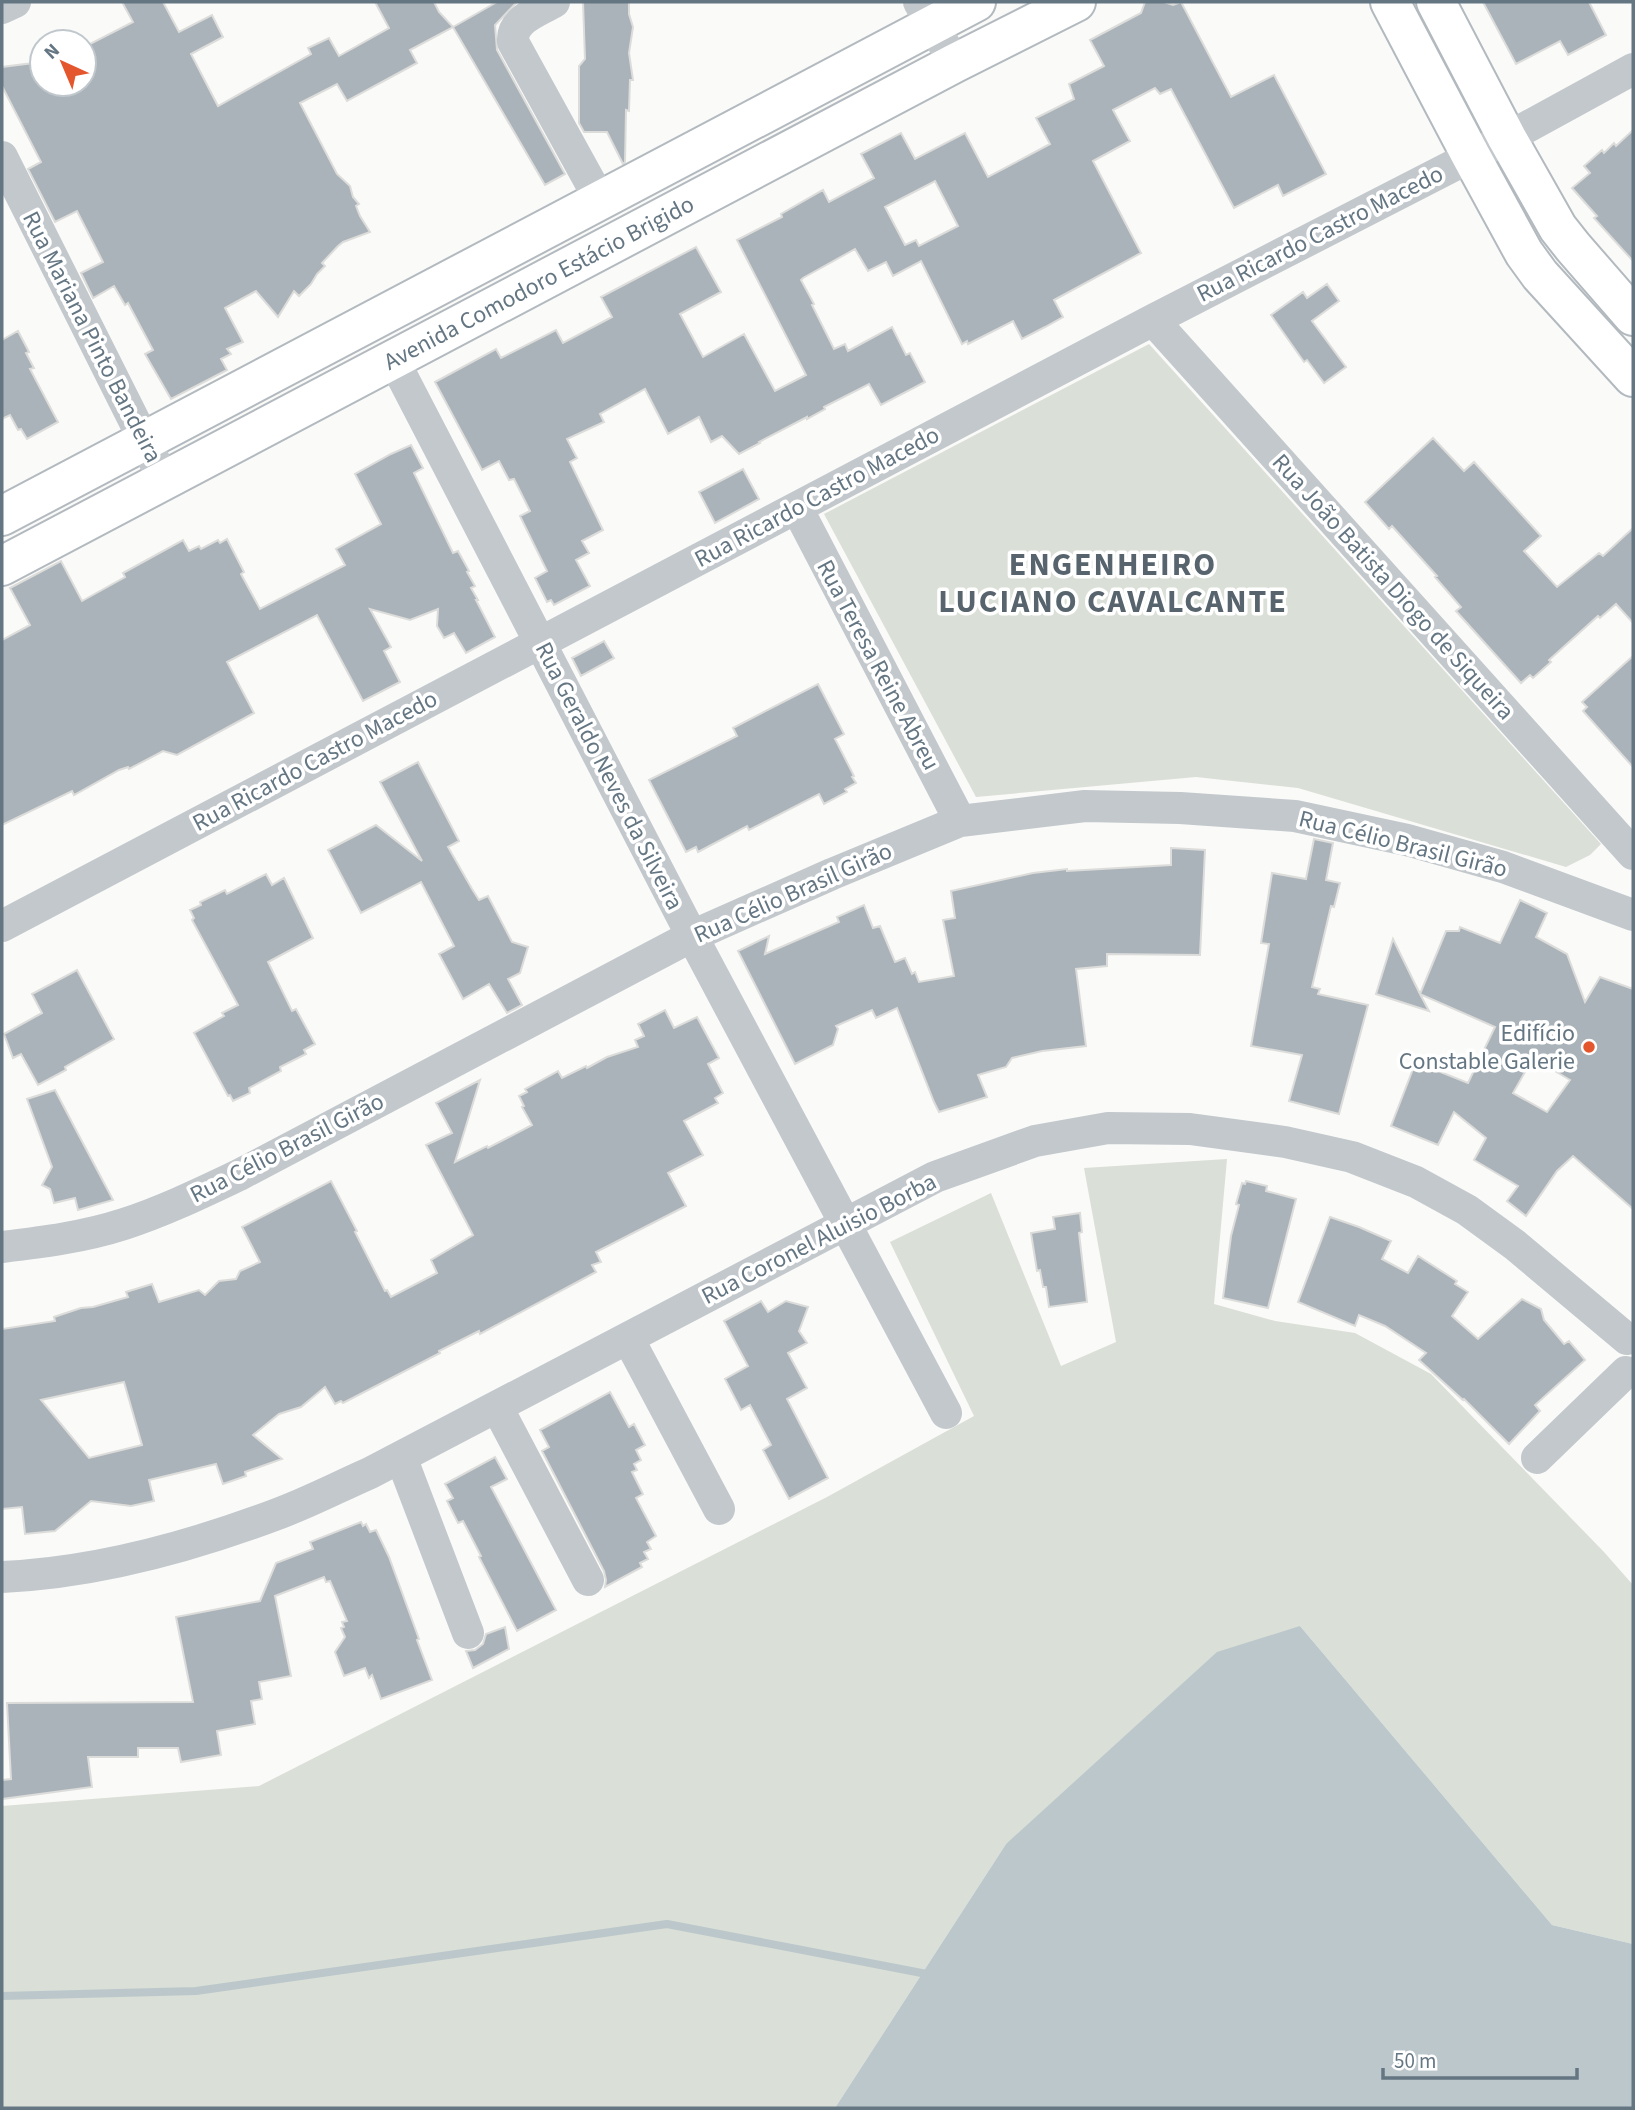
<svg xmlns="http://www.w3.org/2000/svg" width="1635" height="2110" font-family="'Source Sans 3',sans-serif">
<rect width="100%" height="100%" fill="#fafaf8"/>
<!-- green -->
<path fill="#dadfd7" d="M1149,344L1601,844L1590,855L1566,867L1298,788L1196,777L976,797L824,514Z
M1227,1159L1214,1304L1275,1321L1355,1333L1431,1374L1604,1552L1633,1585V1944L1552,1925L1300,1626L1006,1844L835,2108H2V1806L259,1786L827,1497L974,1416L890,1242L991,1193L1061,1366L1116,1342L1084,1168Z"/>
<!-- water -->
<path fill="#bbc7cb" d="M1300,1626L1552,1925L1633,1944V2108H835L1006,1844L1217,1652Z"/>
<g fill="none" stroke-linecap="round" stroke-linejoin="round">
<!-- stream -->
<path stroke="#bbc7cb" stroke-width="8" d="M2,1996L196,1991L667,1924L932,1975"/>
</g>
<!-- building -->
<path fill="#aab3b9" stroke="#dcdcda" stroke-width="2" fill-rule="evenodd" d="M122,2H163L179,32L212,15L223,37L191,54L218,106L311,54L308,48L329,38L339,56L389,28L375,2H434L439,12L453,27L497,2H517L495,25L497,50L565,174L545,185L453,27L410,50L417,63L347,101L337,84L300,103L337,174L350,186L353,197L359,204L356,206L360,216L370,232L343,242L338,246L322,263L325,266L317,274L311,284L299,296L294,291L278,317L256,291L225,308L243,342L227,349L231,354L221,359L227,370L171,399L145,354L153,350L128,303L125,305L114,286L93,298L81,273L103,262L77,211L55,222L28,169L41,162L2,86V67L42,62V84H84V47L133,22Z
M583,2H629V14L633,27L629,53L633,80H630L629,111L626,110L625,162L623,164L607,132H584L579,123V66L585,59Z
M1145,2H1164L1173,5L1181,2L1231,97L1274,75L1326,174L1283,196L1278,185L1234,208L1171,89L1160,94L1155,88L1113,110L1130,141L1093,161L1141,253L1054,300L1063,317L1045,327L1022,339L1013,321L968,344L967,341L962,344L921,261L893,276L886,262L868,271L855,249L803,278L801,280L814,304L812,305L834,349L845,344L848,351L892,327L906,355L910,353L925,382L881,405L869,384L824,407L825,409L807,419V417L759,442L760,443L739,454L722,436L711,442L699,417L668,434L645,389L600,414L604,422L567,439L577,458L570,462L603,530L582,541L589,553L576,560L590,586L554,605L551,600L547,602L535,578L547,571L520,516L530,511L514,479L509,480L499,461L482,470L435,382L496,349L501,358L556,330L563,343L612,317L601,297L696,247L721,292L680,314L703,357L744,334L775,391L806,375L737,240L782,217L781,214L823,190L829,202L874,178L861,154L901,133L915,159L965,133L988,177L1050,144L1036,118L1074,99L1069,84L1104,66L1090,40L1141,13ZM935,181L958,226L919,246L916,240L905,245L885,207Z
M1483,2H1589L1606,35L1568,55L1560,41L1516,64Z
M1633,130V261L1594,218L1597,216L1572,188L1590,173L1584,166L1602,150L1604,153L1614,143L1616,146Z
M1327,284L1339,301L1312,321L1346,367L1324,383L1307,360L1304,362L1271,315L1303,292L1307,298Z
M18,331L29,352L26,353L34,368L30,369L58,422L27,439L21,429L18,430L10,415L2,419V340Z
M1433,438L1464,471L1474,462L1541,536L1524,551L1557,587L1599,553L1603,556L1633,528V623L1616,604L1600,618L1598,616L1549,660L1551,662L1533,678L1530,675L1521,683L1456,611L1461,607L1435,577L1437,576L1392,526L1389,529L1365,502Z
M411,445L423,468L414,473L453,553L458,551L469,571L467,572L475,586L471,588L478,600H476L495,637L466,653L454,633L444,638L437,626L438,609L410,620L370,609L391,647L384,651L400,682L363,701L317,615L227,662L254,713L177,755L163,751L129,769L128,767L119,770L74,795L72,791L2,825V640L30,625L10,588L61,561L82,601L125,577L123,573L183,540L189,551L199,546L201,549L218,540L220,543L227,539L244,572L241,574L260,609L345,565L336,549L381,524L355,474L391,454Z
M743,469L759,499L715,523L699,492Z
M604,641L614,658L581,676L572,658Z
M1633,656V767L1583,711L1587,707L1582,702Z
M818,684L844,734L835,739L854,776L852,777L856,783L845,789L847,792L824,804L819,794L749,830L747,826L698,852L696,847L686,852L649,780L737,736L733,728Z
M418,762L459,841L448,847L472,889L479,900L488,896L512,942L528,947L520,973L508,979L522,1005L507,1013L489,984L463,999L439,954L454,946L421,882L361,913L328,850L376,825L422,861L380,782Z
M1314,839L1333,843L1326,880L1340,883L1334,907L1331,906L1312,987L1320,989L1318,994L1368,1005L1339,1114L1289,1101L1302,1055L1251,1046L1269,944L1261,943L1272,873L1306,879Z
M1171,848L1205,850L1200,955L1107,954V966L1076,969L1086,1046L1042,1051L1012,1058L1006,1067L978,1075L987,1097L939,1112L934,1102L897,1008L876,1018L872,1010L836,1026L838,1029L833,1045L795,1064L738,951L769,936L765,954L839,922L837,917L864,905L873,928L880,926L895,962L905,958L912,974L915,972L919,982L954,976L943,920L955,918L951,891L1033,873L1067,869V871L1171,865Z
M266,874L272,885L284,878L313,938L268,962L292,1011L296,1009L315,1044L304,1050L306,1054L280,1067L281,1071L249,1088L250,1093L233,1101L230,1095L228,1096L194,1033L224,1016L222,1013L238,1005L192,920L194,918L190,910L201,905L200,902L225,890L227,894Z
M1520,900L1547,913L1536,937L1567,954L1585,1002L1600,977L1633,989V1209L1573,1156L1557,1171L1526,1216L1507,1201L1518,1186L1474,1160L1486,1138L1454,1112L1438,1145L1391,1126L1413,1069L1416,1070L1418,1063L1468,1083L1495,1027L1420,994L1429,1011L1376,994L1393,939L1420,994L1446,931H1459L1460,927L1500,943ZM1533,1058L1570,1080L1547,1112L1513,1093Z
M77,970L114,1039L65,1067L66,1070L38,1085L21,1054L13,1058L4,1034L42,1013L32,994Z
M665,1010L674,1028L697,1017L719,1058L708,1064L723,1093L715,1098L718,1103L684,1121L703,1155L668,1173L686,1206L596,1252L601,1262L592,1265L596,1272L480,1334L479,1331L439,1351L440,1353L343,1403L341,1401L335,1404L325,1387L301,1407L279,1414L253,1435L282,1459L245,1472L246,1476L223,1484L216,1464L149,1480L154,1501L131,1506L91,1501L55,1531L25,1534L22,1507L2,1509V1329L55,1321L54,1317L81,1308L93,1307L128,1297L126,1292L152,1284L159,1302L199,1290L205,1295L219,1281L236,1279L240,1271L260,1262L242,1227L331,1181L357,1231L355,1232L385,1291L387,1290L391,1297L437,1273L431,1260L473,1235L426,1145L452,1133L436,1103L480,1080L455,1162L487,1146L488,1148L532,1125L522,1107L524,1106L519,1096L527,1092L525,1089L558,1071L562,1078L586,1066L587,1068L607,1057L638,1047L635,1040L644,1036L638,1024ZM124,1382L142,1445L89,1458L41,1400Z
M55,1090L76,1130L113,1200L78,1210L75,1198L54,1203L50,1189L42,1185L52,1167L27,1099Z
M1246,1181L1267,1186L1266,1191L1296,1199L1268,1308L1223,1298L1231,1236L1239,1205L1236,1204L1242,1183L1245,1184Z
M1080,1213L1082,1232L1079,1233L1087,1302L1049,1307L1046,1287H1043L1040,1270L1037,1271L1031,1233L1055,1229L1053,1217Z
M1330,1217L1359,1227L1391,1241L1382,1259L1408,1273L1418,1256L1457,1281L1455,1284L1468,1292L1452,1316L1478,1339L1522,1299L1541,1309L1544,1320L1564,1344L1569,1341L1585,1360L1535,1405L1540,1411L1509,1444L1464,1399L1463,1400L1419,1360L1426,1353L1385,1326L1359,1315L1355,1326L1298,1302Z
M761,1301L768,1312L786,1301L808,1307L799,1331L807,1343L788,1353L807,1388L787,1399L828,1478L789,1499L763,1450L771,1445L750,1405L741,1410L725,1379L748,1366L724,1321Z
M610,1392L629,1427L634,1424L645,1445L636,1450L641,1460L634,1464L637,1470L632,1472L643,1494L636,1498L656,1536L647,1542L651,1549L644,1552L648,1559L640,1563L642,1567L605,1587L606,1580L604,1571L542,1451L549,1447L540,1430Z
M495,1457L507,1479L491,1487L556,1610L517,1631L479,1557L481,1556L463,1521L458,1523L447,1501L453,1498L445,1484Z
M361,1522L363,1526L366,1524L370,1532L376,1530L389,1557L419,1639L417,1640L432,1680L381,1699L372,1675L369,1678L365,1668L344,1676L335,1652L345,1637L341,1628L344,1627L342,1622L347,1621L330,1581L326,1582L324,1577L275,1596L291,1676L259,1682L262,1699L251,1701L255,1724L217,1731L221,1755L181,1762L178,1748H138V1757H88L92,1787L2,1799V1780L11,1779L7,1703L193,1702L176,1617L260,1601L276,1563L313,1549L310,1542Z
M505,1627L509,1649L473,1668L466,1651L475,1650L483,1644L486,1634Z"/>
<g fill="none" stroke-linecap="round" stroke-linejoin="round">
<defs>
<g id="secondary">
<path d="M1390,2L1471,156L1524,253L1540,275L1633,377"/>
<path d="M1436,2L1507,138L1558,228L1573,247L1633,316"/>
<path d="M2,516L976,2"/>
<path id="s1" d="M2,566L955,63L1076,2"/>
</g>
</defs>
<!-- secondary casing -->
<use href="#secondary" stroke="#b3babf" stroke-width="42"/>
<!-- minor -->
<path stroke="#c3c8cc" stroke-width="32" d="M554,2C537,12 511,20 513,42L600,200
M919,2L955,63
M2,8L15,2
M2,157L164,480
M1153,320L1633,854
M393,359L692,936L946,1413
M797,508L960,821
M2,926L1153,320L1507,138L1633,69
M2,1247C43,1242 84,1237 124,1224C164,1211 201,1193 239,1175L692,936L832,874L960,821L1085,806L1180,808L1295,816L1407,840L1503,867L1633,915
M628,1338L719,1509
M497,1407L588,1580
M401,1457L468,1633
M1537,1458L1626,1372
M2,1577C93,1573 186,1548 272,1516C306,1504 338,1487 370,1473L935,1177L1035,1141L1108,1128L1190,1129L1285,1142L1352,1157L1416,1182L1467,1210L1515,1245L1627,1339"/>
<!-- secondary -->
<use href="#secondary" stroke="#fff" stroke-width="38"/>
</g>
<!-- markers -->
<circle fill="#e4572e" stroke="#fff" stroke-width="2.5" cx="1589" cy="1047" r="7"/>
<g text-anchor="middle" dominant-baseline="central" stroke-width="7" stroke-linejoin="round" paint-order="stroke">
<!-- street labels -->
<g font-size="24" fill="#657683" stroke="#fff">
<text transform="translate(1320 234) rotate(-27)">Rua Ricardo Castro Macedo</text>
<text stroke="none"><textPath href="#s1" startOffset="607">Avenida Comodoro Estácio Brigido</textPath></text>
<text transform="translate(92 337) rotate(63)">Rua Mariana Pinto Bandeira</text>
<text transform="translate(817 497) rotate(-28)">Rua Ricardo Castro Macedo</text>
<text transform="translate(1393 587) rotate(48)">Rua João Batista Diogo de Siqueira</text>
<text transform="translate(878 665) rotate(62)">Rua Teresa Reine Abreu</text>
<text transform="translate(315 761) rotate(-28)">Rua Ricardo Castro Macedo</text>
<text transform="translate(609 776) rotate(63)">Rua Geraldo Neves da Silveira</text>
<text transform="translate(1403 844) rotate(14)">Rua Célio Brasil Girão</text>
<text transform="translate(793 893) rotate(-24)">Rua Célio Brasil Girão</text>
<text transform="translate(287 1148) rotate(-27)">Rua Célio Brasil Girão</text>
<text transform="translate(819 1239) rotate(-27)">Rua Coronel Aluisio Borba</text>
</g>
<!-- poi labels -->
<g font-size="24" fill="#657683" stroke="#fff" text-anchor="end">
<text x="1575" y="1033">Edifício<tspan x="1575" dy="28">Constable Galerie</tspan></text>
</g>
<!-- district labels -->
<g font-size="32" font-weight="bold" letter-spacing="2" fill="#57646e" stroke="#fff">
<text x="1113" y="565">ENGENHEIRO<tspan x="1113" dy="37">LUCIANO CAVALCANTE</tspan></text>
</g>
</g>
<!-- border -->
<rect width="1635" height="2110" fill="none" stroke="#657683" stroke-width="7"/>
<!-- north arrow -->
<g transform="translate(63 63) rotate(316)"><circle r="33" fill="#ffffff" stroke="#c1c8cd" stroke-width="2"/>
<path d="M0-5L12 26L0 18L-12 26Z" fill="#e4572e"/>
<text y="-10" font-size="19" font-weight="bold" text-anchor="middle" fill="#657683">N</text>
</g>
<!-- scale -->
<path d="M1383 2068v10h194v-10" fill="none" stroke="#657683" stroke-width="3.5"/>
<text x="1394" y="2068" font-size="21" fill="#657683" stroke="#ffffff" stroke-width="5" paint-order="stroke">50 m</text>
</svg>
